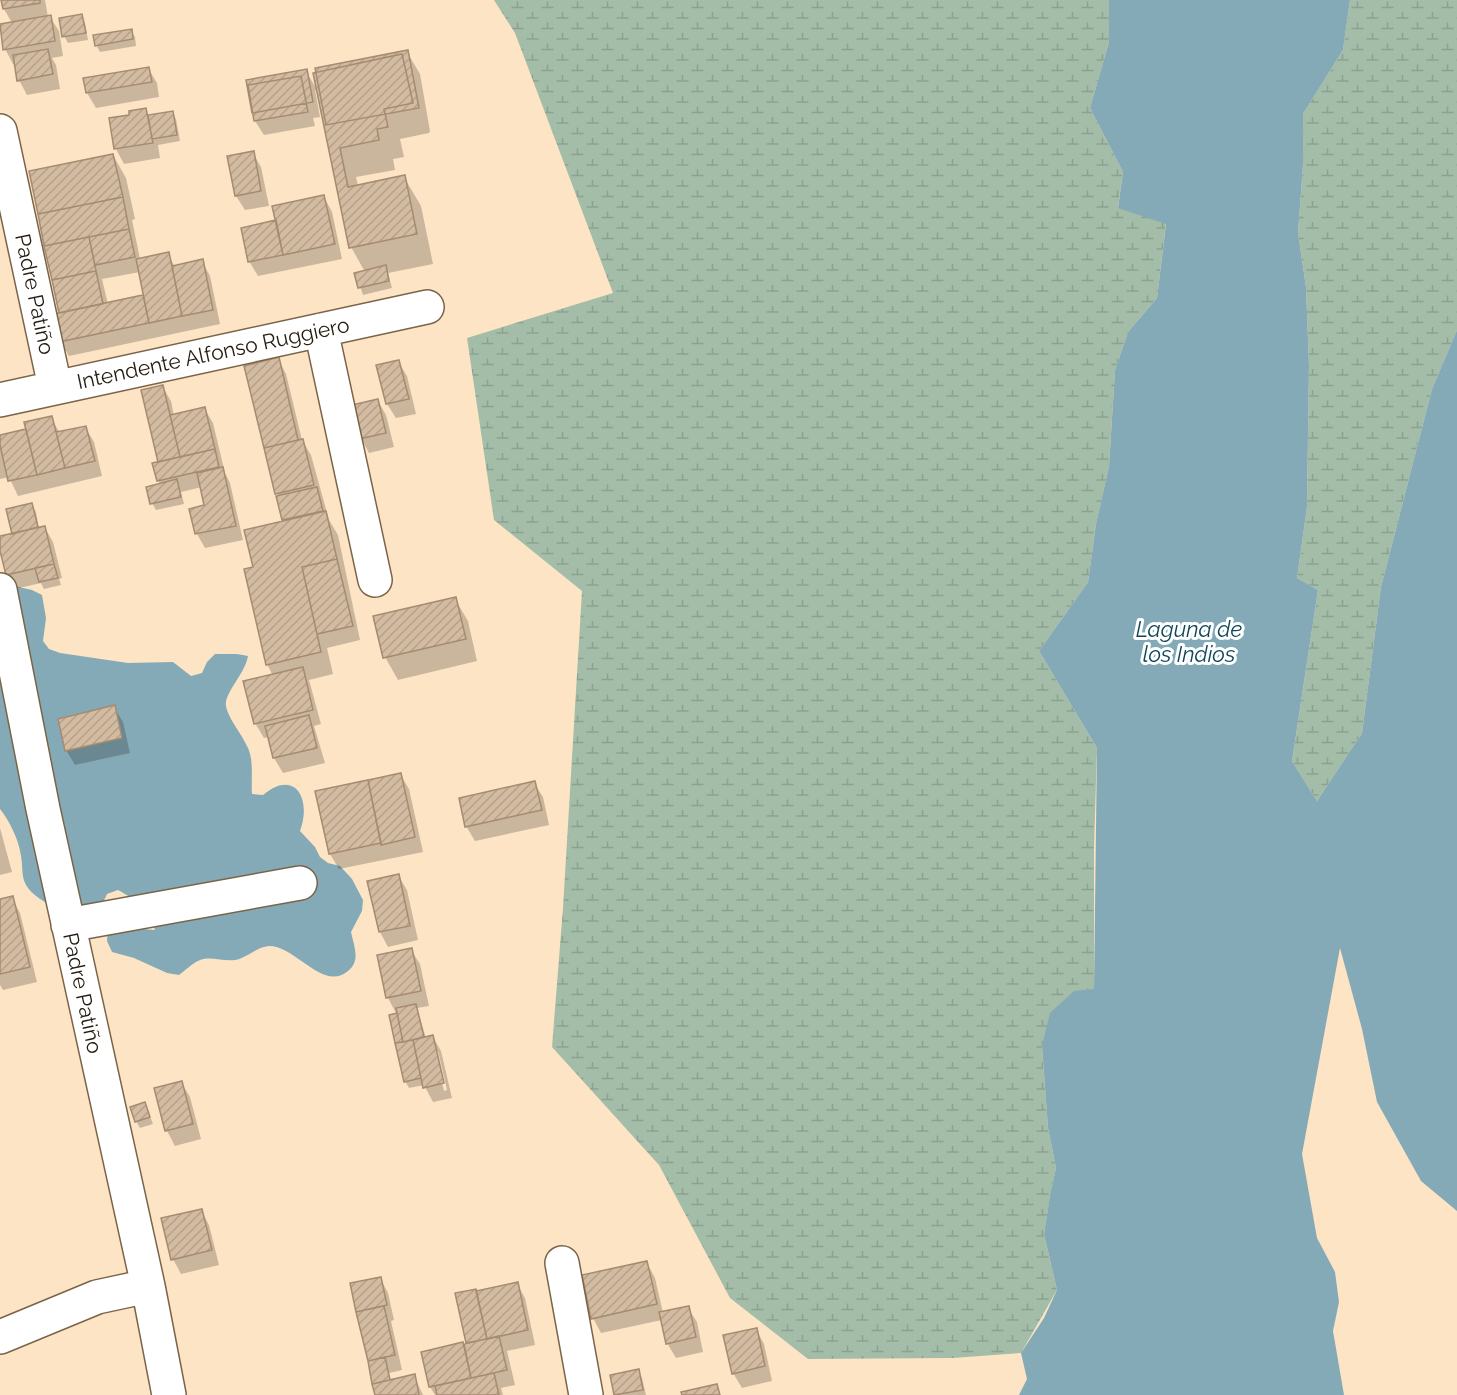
<svg xmlns="http://www.w3.org/2000/svg" width="1457" height="1395" font-family="Raleway,sans-serif">
<defs>
<pattern id="wetland-marsh" width="20" height="14" patternUnits="userSpaceOnUse" patternTransform="scale(1.5)"><rect width="20" height="14" fill="#a3bda9"/><path d="M1 5h8M5 5V1M11 12h8M15 12V8" fill="none" stroke="#8ca290"/></pattern>
<pattern id="building-hatch" width="6" height="6" patternUnits="userSpaceOnUse" patternTransform="scale(1.5)"><rect width="6" height="6" fill="#d3bba2"/><path d="M-1 1l2-2M0 6l6-6M5 7l2-2" fill="none" stroke="#b5a08a"/></pattern>
</defs>
<rect width="100%" height="100%" fill="#fde4c5"/>
<!-- wetland -->
<path fill="url(#wetland-marsh)" d="M494,0H1109V42L1090,108L1123,172L1118,207L1166,223L1157,298L1128,332L1115,370L1109,466L1096,524L1088,582L1039,651L1097,748L1094,849V989L1042,1046L1048,1128L1056,1168L1050,1196L1044,1234L1057,1290L1021,1353L953,1358L808,1359L730,1298L659,1165L552,1047L563,908L582,591L494,520L467,338L613,293L515,33Z
M1350,0H1457V330L1432,389L1381,587L1362,733L1317,801L1292,761L1318,590L1297,578L1307,507L1309,365L1306,287L1298,233L1303,165V114L1343,50Z"/>
<!-- water -->
<path fill="#85aab7" d="M1109,0H1350L1343,50L1303,114V165L1298,233L1306,287L1309,365L1307,507L1297,578L1318,590L1292,761L1317,801L1362,733L1381,587L1432,389L1457,330V1211L1421,1181L1377,1102L1362,1029L1340,948L1302,1154L1317,1238L1335,1272L1339,1302L1333,1331L1344,1395H1019L1027,1379L1021,1353L1044,1318L1057,1290L1044,1234L1050,1195L1056,1168L1048,1128L1042,1046L1050,1013L1074,991L1094,989L1097,748L1039,651L1088,582L1096,524L1109,466L1115,370L1128,332L1157,298L1166,224L1118,208L1123,172L1090,108L1109,42Z
M0,583L32,590L42,595L46,618L43,641L49,649L60,653L128,663L173,662L191,676L202,673L207,662L215,654H237L248,656C245,674 224,693 226,706C228,718 243,736 248,748C254,761 251,779 252,794L263,795C295,768 312,799 300,831L315,847L320,857L328,863L340,866L352,879L363,900L362,911L351,932C354,946 361,961 348,971C323,992 296,946 269,946C256,947 247,958 235,960C223,962 209,955 198,961C191,964 185,971 179,975L167,973L134,958L112,952L107,941L108,930L120,927L155,930C149,909 136,900 118,890L107,894L102,905L55,909C45,901 32,896 26,885C21,876 23,866 21,856C19,840 10,822 0,809Z"/>
<!-- shadow -->
<path fill="#0003" fill-rule="evenodd" d="M2,0H45L48,17H50L59,31L63,56L52,58L56,65L60,89L27,95L19,80L16,64H13L5,49L12,23L4,9Z
M81,16L85,23L88,40L68,43L64,36Z
M131,30L135,37L136,46L100,52L96,45Z
M407,52L420,74L430,131L429,133L400,139L404,157L393,159L395,170L356,177L358,186L404,177L421,206L433,264L388,273L392,288L363,295L356,274L365,272L351,247L315,74Z
M148,68L157,83L159,97L96,108L87,93Z
M306,71L317,90H315L320,117L313,118L315,126L264,135L255,121Z
M146,110L149,116L172,112L176,119L180,141L158,145L160,158L124,164L116,149L111,120L131,116Z
M253,153L261,167L269,206L245,210L236,196Z
M113,155L126,178L135,219L132,220L140,259L168,254L175,267L202,261L210,276L220,324L69,356L60,341V314L31,172ZM140,272L145,296L108,304L102,279Z
M324,197L332,212L342,259L258,276L249,261Z
M278,359L286,374L302,440L311,455L329,520L338,535L360,640L327,648L333,674L309,680L321,724L314,726L325,763L283,773L274,758L269,737L264,738L255,723L273,676L267,664L255,569L285,522L246,367Z
M398,361L407,376L416,414L396,418L387,404Z
M162,386L171,401L174,416L204,408L213,423L225,473L230,483L243,540L205,548L197,534L206,506L202,487L181,492L184,504L156,510L152,503L160,485L154,464L160,463Z
M378,401L386,415L394,447L369,453L361,438Z
M51,418L60,433L85,427L94,442L102,476L18,496L9,477L0,479V437L27,430Z
M32,505L36,512L39,529L45,528L53,542L62,578L59,579L61,585L44,589L41,583L15,589L7,574L0,538L14,535Z
M455,599L468,621L477,661L398,680L385,657Z
M114,707L123,722L130,753L75,765L66,750Z
M400,774L409,789L423,852L339,869L330,854L316,792Z
M534,783L543,797L549,825L475,841L466,826Z
M0,828L12,872L0,875Z
M398,875L407,890L418,940L388,947L380,932L369,882Z
M12,898L20,913L37,982L3,990L0,985V901Z
M411,950L420,964L429,1006L417,1008L426,1038L433,1037L441,1051L452,1098L433,1102L424,1085L409,1088L405,1081L391,1016L397,1015L388,998L379,957ZM435,1051H438L447,1090L444,1091Z
M181,1082L190,1097L201,1139L175,1146L167,1131L156,1089Z
M145,1104L153,1124L140,1128L136,1121Z
M201,1210L209,1225L219,1265L181,1274L173,1259Z
M647,1263L655,1278L663,1313L688,1308L697,1322L703,1352L676,1358L667,1343L662,1320L601,1333L593,1318Z
M380,1278L388,1293L394,1320L391,1321L402,1370L389,1373L391,1381L414,1376L423,1395H376L352,1284Z
M517,1284L525,1298L535,1345L507,1351L515,1385L501,1388L503,1395H435L430,1387L423,1353L468,1345L457,1295Z
M756,1329L764,1344L772,1381L742,1388L733,1373Z
M638,1371L642,1378L646,1395H616L612,1377Z"/>
<!-- building -->
<path fill="url(#building-hatch)" stroke="#a58b70" stroke-width="1.5" d="M1,0H40V3L3,9Z
M82,14L86,33L62,37L59,18Z
M51,15L55,41L3,50L0,24Z
M132,29L133,39L95,46L93,35Z
M48,49L53,74L17,81L13,55Z
M408,50L419,108L326,125L315,68Z
M402,54L413,103L384,109L388,127L377,129L379,140L340,148L348,187L405,175L417,234L349,248L313,73Z
M149,67L152,82L86,93L83,78Z
M307,69L313,102L252,113L246,80Z
M301,76L308,112L254,121L248,85Z
M146,108L153,143L114,149L109,118L129,115V111Z
M173,111L177,135L152,139L148,115Z
M254,151L261,191L235,196L227,156Z
M113,154L123,197L38,214L29,171Z
M324,195L335,244L283,255L272,206Z
M123,197L129,229L44,246L38,214Z
M276,220L283,255L248,262L241,228Z
M129,229L135,257L95,265L89,237Z
M89,237L96,271L52,280L44,246Z
M169,252L182,316L149,323L136,259Z
M203,259L213,310L182,316L172,266Z
M386,265L389,281L358,288L354,273Z
M96,271L103,304L59,313L52,280Z
M143,295L149,323L59,342L53,314Z
M279,357L298,440L264,448L244,366Z
M399,360L409,399L386,404L376,365Z
M163,385L180,457L158,462L141,390Z
M378,399L386,433L359,439L352,405Z
M205,407L215,449L180,457L170,415Z
M52,416L65,468L37,475L24,422Z
M86,426L95,461L65,468L56,432Z
M26,429L37,475L8,481L0,445V435Z
M303,439L314,485L275,494L264,448Z
M215,449L219,467L157,481L152,463Z
M223,467L236,526L195,534L189,509L204,505L197,473Z
M177,479L181,497L150,504L146,487Z
M317,487L323,511L282,520L276,496Z
M32,503L38,527L12,534L6,509Z
M326,511L337,559L302,567L321,652L266,665L244,569L253,567L244,530Z
M45,526L54,564L6,575L0,551V536Z
M337,559L353,626L317,634L302,567Z
M54,564L58,578L39,582L35,568Z
M456,597L466,639L383,658L373,616Z
M303,667L313,710L254,724L243,681Z
M115,705L122,738L65,751L58,719Z
M309,715L317,748L273,758L265,726Z
M401,773L415,837L381,845L368,780Z
M368,780L381,843L329,854L315,791Z
M535,781L542,810L465,827L459,798Z
M399,874L410,926L379,932L367,881Z
M13,896L30,967L0,974V899Z
M412,948L421,991L386,998L377,955Z
M416,1004L424,1037L403,1042L396,1008Z
M397,1013L403,1042L395,1043L389,1015Z
M433,1035L444,1083L423,1088L413,1040Z
M413,1040L421,1078L404,1082L395,1043Z
M182,1081L193,1124L165,1131L154,1088Z
M145,1102L150,1117L135,1122L130,1107Z
M202,1209L212,1250L171,1260L161,1218Z
M647,1261L657,1304L591,1319L582,1275Z
M381,1277L387,1305L356,1312L350,1283Z
M518,1282L528,1330L487,1339L476,1291Z
M476,1289L487,1339L466,1343L455,1293Z
M384,1306L395,1355L368,1361L356,1312Z
M689,1306L696,1337L666,1344L659,1312Z
M757,1328L765,1366L732,1374L723,1335Z
M499,1336L507,1370L471,1378L464,1344Z
M463,1342L471,1378L429,1387L421,1352Z
M385,1357L390,1380L372,1384L368,1361Z
M639,1369L643,1390L614,1395L610,1375Z
M494,1373L499,1395H437L435,1386Z
M415,1374L419,1395H375L372,1384Z
M717,1384L720,1395H682L681,1392Z"/>
<g fill="none" stroke-linecap="round" stroke-linejoin="round">
<defs>
<path id="street" d="M0,131L55,387
M321,330L375,580
M0,400L427,307
M0,590L43,809L148,1286L169,1395
M68,925L300,883
M562,1263L586,1395
M0,1337L97,1297L148,1286"/>
</defs>
<!-- street casing -->
<use href="#street" stroke="#7a6449" stroke-width="36"/>
<!-- street -->
<use href="#street" stroke="#fff" stroke-width="33"/>
</g>
<g text-anchor="middle" dominant-baseline="central" stroke-width="6" stroke-linejoin="round" paint-order="stroke">
<!-- street labels -->
<g font-size="21" fill="#241b10" stroke="#fff">
<text transform="translate(35 294) rotate(78)">Padre Patiño</text>
<text transform="translate(213 353) rotate(-12)">Intendente Alfonso Ruggiero</text>
<text transform="translate(83 993) rotate(78)">Padre Patiño</text>
</g>
<!-- water labels -->
<g font-size="22" font-style="italic" fill="#104655" stroke="#fff">
<text x="1189" y="629">Laguna de<tspan x="1189" dy="25">los Indios</tspan></text>
</g>
</g>
</svg>
